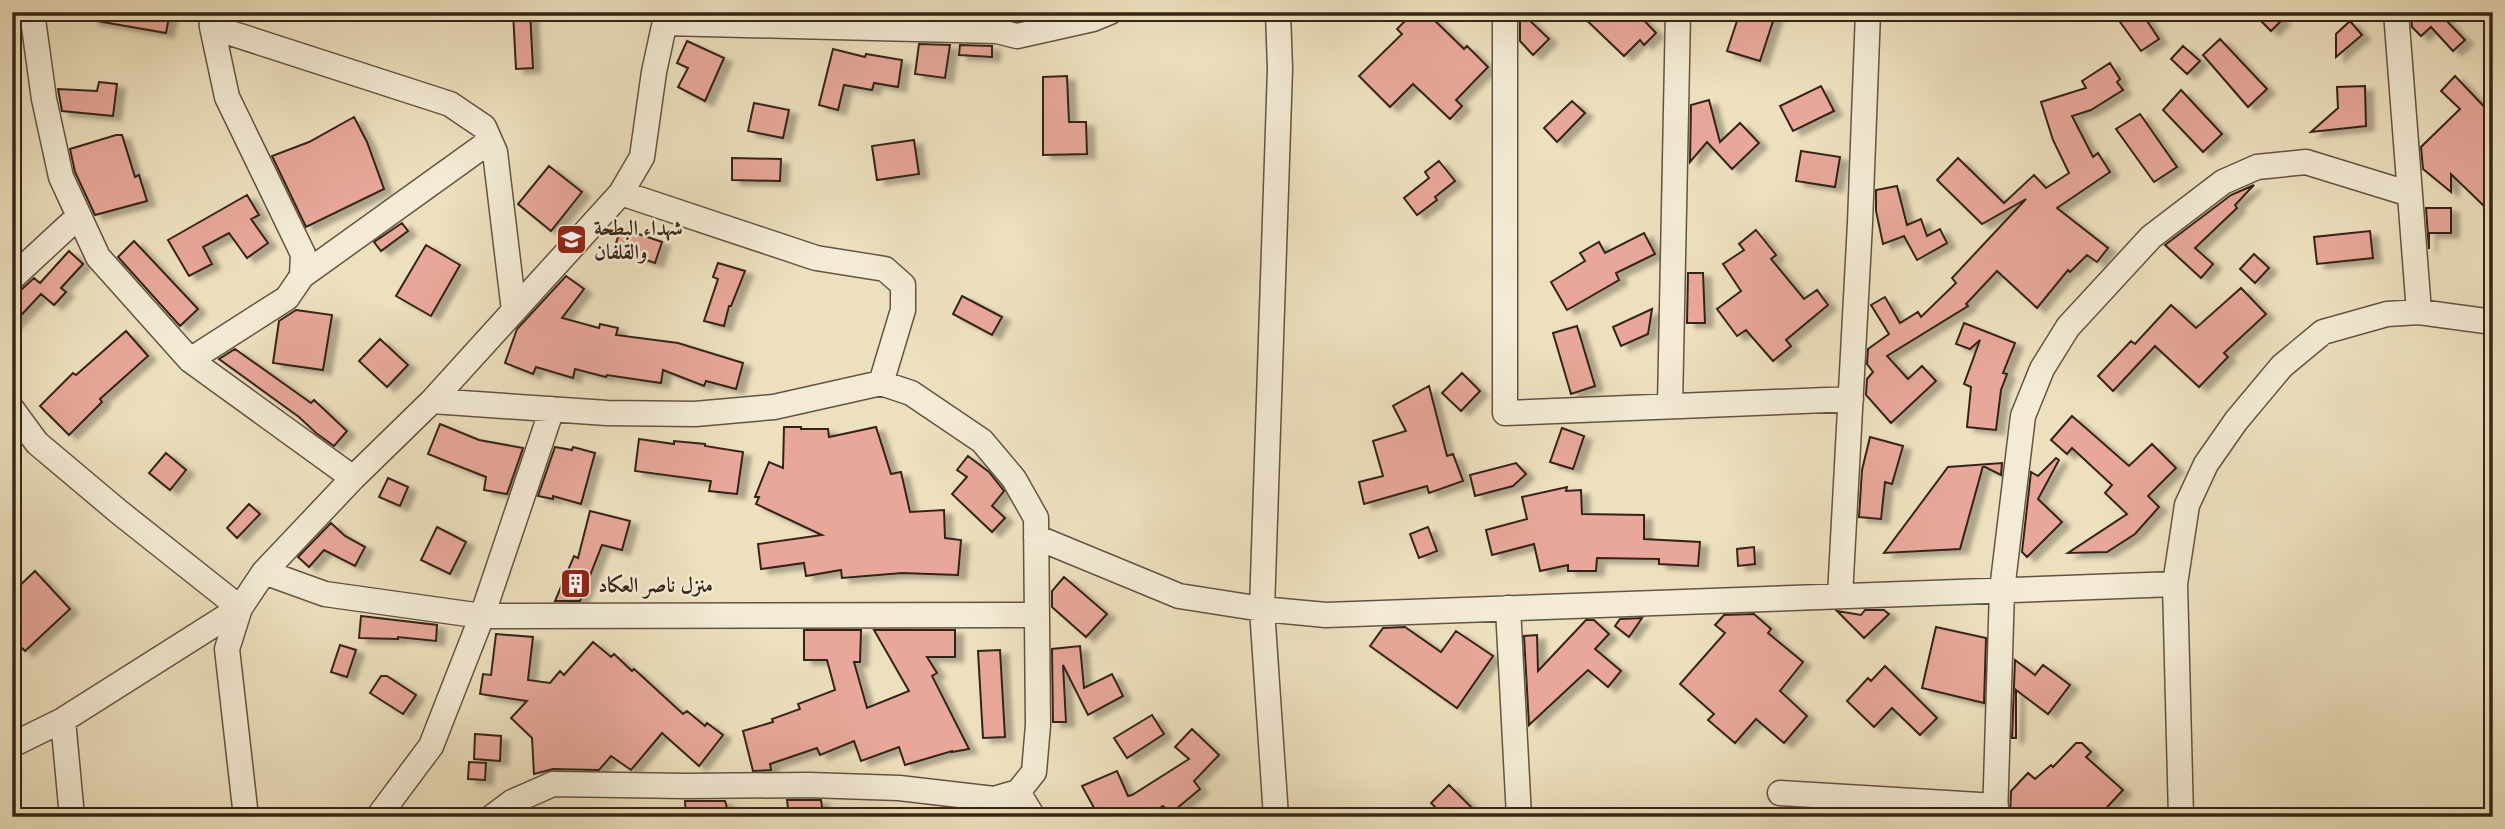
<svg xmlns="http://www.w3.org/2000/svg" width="2505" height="829" font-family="'Libre Caslon Text',Amiri,serif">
<defs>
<filter id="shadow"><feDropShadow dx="8" dy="4.5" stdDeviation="2" flood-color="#0004"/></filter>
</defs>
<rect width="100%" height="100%" fill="#ede0be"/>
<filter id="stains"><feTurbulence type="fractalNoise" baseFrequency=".00286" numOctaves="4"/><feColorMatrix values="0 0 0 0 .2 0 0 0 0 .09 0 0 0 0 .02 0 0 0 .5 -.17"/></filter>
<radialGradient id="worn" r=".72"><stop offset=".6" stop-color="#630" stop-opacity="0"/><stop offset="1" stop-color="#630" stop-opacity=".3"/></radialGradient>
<!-- building -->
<path fill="#e8a79a" stroke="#362418" stroke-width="2" filter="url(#shadow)" d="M91,12H170L166,33L91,20Z
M513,12H530L533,68L516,69Z
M1414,12H1426L1464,49L1467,46L1488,67L1456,100L1462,106L1450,119L1413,84L1390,107L1359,76L1402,34L1397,29Z
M1578,12H1636L1656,33L1644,45L1640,40L1624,56Z
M1740,12H1765L1775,15L1760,61L1727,51Z
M2134,12H2141L2159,39L2141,51L2120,22Z
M2252,12H2274L2282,20L2271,31Z
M2411,12H2446L2442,16L2465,40L2453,51L2431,27L2421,36L2412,27Z
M1523,14L1549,39L1533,55L1520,41V18Z
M2350,21L2362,35L2336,57V34Z
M2220,39L2267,89L2248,107L2203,55Z
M687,41L724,58L705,101L678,87L688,68L677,63Z
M919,44L950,45L945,78L915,74Z
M960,45L992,46V57L959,55Z
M2183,46L2200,61L2187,74L2171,59Z
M833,49L865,57L866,54L902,60L898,87L874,83L872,90L844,85L838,110L819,105Z
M2110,63L2120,79L2117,82L2123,90L2091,110L2072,116L2093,157L2098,153L2110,172L2057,208L2108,248L2097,262L2087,255L2070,272L2068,270L2037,308L1997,271L1966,304L1968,306L1887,356L1908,379L1922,366L1936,381L1891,423L1866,395L1867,379L1873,372L1867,364L1868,349L1889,334L1871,305L1885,297L1900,323L1918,312L1921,317L1956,283L1952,278L2026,199L1982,224L1937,180L1958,158L2004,203L2034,175L2046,188L2069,173L2053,140L2041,102L2086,88L2082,81Z
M1067,76L1069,122H1086L1087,154L1043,155V77Z
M2455,76L2493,116V195L2483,205L2451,174V192L2423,169L2421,147L2460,109L2441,91Z
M99,82L117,84L113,116L62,111L58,89L97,91Z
M1821,86L1834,111L1793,131L1780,106Z
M2365,86L2366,126L2311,132L2338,108L2337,87Z
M2181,90L2222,134L2203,152L2163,110Z
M1709,100L1720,142L1740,123L1759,143L1732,169L1707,142L1690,162L1691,105Z
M1572,101L1585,113L1557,142L1544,128Z
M754,103L789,110L783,138L748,131Z
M2140,114L2177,167L2154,182L2116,129Z
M354,117L367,142L384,189L306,227L272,156L309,142Z
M116,135H122L135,177L139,175L147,201L95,215L75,172L70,149Z
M914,140L919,174L877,180L872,146Z
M1801,151L1840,157L1835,187L1796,181Z
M732,158L781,159L780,181L732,180Z
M1439,161L1455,181L1435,197L1437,200L1417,215L1404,198L1429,178L1425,172Z
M549,166L582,192L551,231L518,204Z
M2254,185L2235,205L2237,208L2195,248L2213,264L2201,278L2165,245L2231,195Z
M1897,186L1907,225L1921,219L1927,236L1940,229L1947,243L1917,260L1904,236L1883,244L1876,211V190Z
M247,195L259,215L251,219L268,243L247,258L229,233L203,247L212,264L189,276L168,240Z
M2426,208H2451V233H2429V249Z
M402,223L408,231L381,251L374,242Z
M621,228L662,242L655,263L614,249Z
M1756,230L1776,255L1771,259L1804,299L1817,290L1828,305L1786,340L1791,346L1773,361L1746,330L1737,336L1717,309L1741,291L1723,264L1744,250L1739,244Z
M2370,231L2373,258L2317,264L2314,237Z
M1644,233L1655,254L1616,273L1619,280L1567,310L1551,282L1585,261L1580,253L1599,242L1605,253Z
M134,241L198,309L180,326L118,257Z
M426,245L460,265L431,316L396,296Z
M69,251L83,264L61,288L66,292L54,305L41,294L12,325V292L22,289L34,278L40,283Z
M2254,254L2269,268L2255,283L2240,269Z
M718,263L745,271L731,306H729L724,326L704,321L718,279L713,277Z
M1688,273H1703L1705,323H1687Z
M566,276L584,289L562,318L599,328L600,324L618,328L616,335L678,343L743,363L736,389L706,381L704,386L663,370L661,383L607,375L606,377L575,369L573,378L536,367L533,374L505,363L517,329Z
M2241,288L2266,314L2224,353L2228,357L2199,387L2155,346L2113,391L2098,376L2131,341L2135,344L2171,305L2196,328Z
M962,296L1002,317L992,335L953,314Z
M1652,309L1648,334L1621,346L1613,327Z
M296,310L332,315L323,370L273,363L279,321Z
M1964,323L2015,343L2003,373L2007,374L2001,390L1996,430L1967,427L1971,387L1964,384L1980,340L1970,349L1956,344Z
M1577,326L1595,386L1571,394L1553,333Z
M126,331L148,356L100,399L102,402L69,435L40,406L73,373L76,375Z
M380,339L408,365L387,387L359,361Z
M235,349L311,403L314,400L347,431L334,446L316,433L299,417L219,359Z
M1462,373L1480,391L1461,411L1442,393Z
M1429,386L1447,456L1453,454L1463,481L1429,493L1427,486L1364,504L1359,482L1383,476L1373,441L1406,431L1393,406Z
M2072,416L2129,466L2152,444L2176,468L2148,496L2159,507L2135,534L2107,552L2068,553L2127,514L2105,493L2112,485L2072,448L2067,454L2051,440Z
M440,424L479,440L523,448L507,494L484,490L486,477L428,454Z
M784,427H801V429H828L829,437L876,427L891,474L901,472L910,512L944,510L945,538L961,540L958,575L902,573L842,578L841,570L806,576L804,563L761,569L758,544L822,535L756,504L759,497H755L769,462L783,468Z
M1562,428L1584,436L1573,469L1550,462Z
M1870,437L1903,446L1892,484L1885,482L1881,519L1859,517L1862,470Z
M639,439L674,444V441L705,444V446L743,452L737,494L709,491L711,481L635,471Z
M555,447L572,450L573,447L595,453L581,504L553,496V499L538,496Z
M166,453L186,470L170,490L149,473Z
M968,456L989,472L1004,491L992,506L1005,518L992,532L952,494L967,477L957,470Z
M2056,458L2059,460L2038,499L2062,522L2027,557L2022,552L2031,472L2038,476Z
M1516,463L1526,474L1513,486L1475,496L1470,475Z
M2002,463L2001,475L1983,466L1960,549L1884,553L1948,467Z
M388,478L408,487L400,506L379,497Z
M1567,487L1566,491L1581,490L1582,514L1644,515V539L1700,542L1698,566L1659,564V559L1597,558L1596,571H1568V565L1540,571L1534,544L1492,555L1486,530L1527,519L1522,497Z
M249,504L260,514L237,538L227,528Z
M590,511L630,521L622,550L602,545L580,601H555L574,556L578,558Z
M331,523L345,536L365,547L355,566L324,550L309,567L298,557Z
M437,527L466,542L450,574L421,560Z
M1428,527L1437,551L1419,558L1410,534Z
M1754,547L1755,564L1738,566L1737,549Z
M35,571L70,609L25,651L12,638V593Z
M1064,577L1107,614L1086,637L1052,607V591Z
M1865,610H1884L1889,614L1864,638L1837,611L1861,615Z
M1754,614L1771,629L1768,633L1803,662L1780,691L1807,716L1784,743L1756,719L1735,743L1708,720L1714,714L1680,684L1725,633L1715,625L1724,615Z
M361,616L437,625L436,641L398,637V639L359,638Z
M1642,618L1629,637L1615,626L1620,619Z
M1586,620H1594L1609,634L1595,649L1621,671L1608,687L1588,670L1529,725L1524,636L1537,635L1538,671Z
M1405,627L1441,652L1456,631L1493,656L1457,708L1370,646L1383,628Z
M1936,627L1986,638L1984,703L1922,688Z
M804,630H861L860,662H854L867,708L909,691L874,630H955V657H927L937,673L932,676L969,749L952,752V751L905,765L899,747L861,761L854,741L820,755L817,748L770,764L771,770L753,771L743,731L773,722L772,719L800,709L798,704L835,690L827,660H804Z
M496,634L533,637L528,680L550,683L560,671L564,675L593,642L611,657L614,654L632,671L634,669L683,714L687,711L705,726L707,723L723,735L699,766L662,733L631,770L611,756L599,770L553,769L534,774L532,738L511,718L527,701L480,694L483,674L491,675Z
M340,645L356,650L347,677L331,672Z
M1080,646L1084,688L1112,674L1123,696L1088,715L1063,665L1066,722H1053L1052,649Z
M1000,650L1005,737L983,738L978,651Z
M2015,660L2035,675L2043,665L2070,685L2048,714L2016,690V738H2012Z
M1885,666L1937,718L1920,735L1892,708L1874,727L1847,701L1868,678L1871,681Z
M381,676H387L416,695L403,714L370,693Z
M1152,715L1164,734L1127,758L1114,738Z
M1192,729L1219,755L1194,781L1200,789L1170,814L1163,806L1144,817H1099L1082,786L1117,771L1128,796L1132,795L1189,759L1175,747Z
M475,734L501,736L500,761L474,759Z
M2076,743H2082L2091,752L2086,757L2123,790L2098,817H2010L2011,791L2028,773L2035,779L2051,765L2053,767Z
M469,762L486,763L485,780L468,779Z
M1449,785L1481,817H1445L1431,803Z
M787,800H821L823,813L789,817Z
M685,801H725L728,811L721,812L722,817H686Z"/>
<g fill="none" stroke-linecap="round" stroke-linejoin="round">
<defs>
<path id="minor" d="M32,12L44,99L61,177L98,257L190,360L353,478
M1505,12V413L1851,399
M2396,12L2419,312
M665,23L997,31L1017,36L1093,19L1110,12
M212,27L450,104L484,127L495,152L514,311
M621,193L816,258L885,269L903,285V310L881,383
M302,276L490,141
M12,278L79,216
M190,360L287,298L302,276L303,254L227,97L212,27L211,15
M432,401L607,413L695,414L774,407L881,383L911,393L982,441L1014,479L1036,518L1038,725L1034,772L1018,792L994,799L899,788L809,785L686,786L553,784L512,802L492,817
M1670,406L1678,12
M12,409L37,443L119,512L240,608
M1036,537L1179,596L1262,609L1326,615L2175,584
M264,572L325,594L482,616L1036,615
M1840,596L1860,223L1868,12
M1508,608L1519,817
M63,720L72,817
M12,745L63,720L240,608
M1018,792L1033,817
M1780,793L1996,806
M246,817L227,649L240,608L264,572L353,478L432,401L621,193L642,157L654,72L667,12
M378,817L431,746L482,616L552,409
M1276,817L1262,609L1280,69L1278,12
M1995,817L2002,590L2023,416L2042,369L2068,327L2151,237L2223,182L2257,167L2306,162L2410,194
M2181,817L2175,584L2187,505L2206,464L2236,421L2282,366L2323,332L2387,314L2419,312L2493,322"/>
</defs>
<!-- minor casing -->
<use href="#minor" stroke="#645342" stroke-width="27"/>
<!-- minor -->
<use href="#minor" stroke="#f3ebd5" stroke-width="24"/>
</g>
<!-- icons -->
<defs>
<symbol id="school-square" viewBox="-11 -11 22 22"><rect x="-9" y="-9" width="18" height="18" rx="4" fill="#8f2418" stroke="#f3ebd5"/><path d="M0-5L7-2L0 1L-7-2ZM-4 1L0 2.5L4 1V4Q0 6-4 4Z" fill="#fff"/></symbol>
<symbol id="building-square" viewBox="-11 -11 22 22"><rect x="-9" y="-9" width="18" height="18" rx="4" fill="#8f2418" stroke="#f3ebd5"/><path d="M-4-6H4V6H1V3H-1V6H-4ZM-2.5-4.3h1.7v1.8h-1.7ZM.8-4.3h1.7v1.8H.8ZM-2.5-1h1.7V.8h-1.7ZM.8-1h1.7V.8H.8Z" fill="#fff"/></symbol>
</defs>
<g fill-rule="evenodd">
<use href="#school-square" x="554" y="222" width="35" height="35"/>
<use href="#building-square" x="558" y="566" width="35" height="35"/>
</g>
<g text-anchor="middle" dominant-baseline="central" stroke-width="5" stroke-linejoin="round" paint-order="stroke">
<!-- poi labels -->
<g font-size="21" font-weight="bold" fill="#362418" stroke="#f3ebd5" text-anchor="start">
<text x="594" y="227">شهداء البطحة<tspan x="594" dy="24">والقلفان</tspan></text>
<text x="598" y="584">منزل ناصر العكاد</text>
</g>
</g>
<!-- margin -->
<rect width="2505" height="829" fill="none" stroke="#ede0be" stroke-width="42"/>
<rect x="14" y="14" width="2477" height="801" fill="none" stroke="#362418" stroke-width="3.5"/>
<rect x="21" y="21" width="2463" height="787" fill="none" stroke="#362418" stroke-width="2"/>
<rect width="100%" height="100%" filter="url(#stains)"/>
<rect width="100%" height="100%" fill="url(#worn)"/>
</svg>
